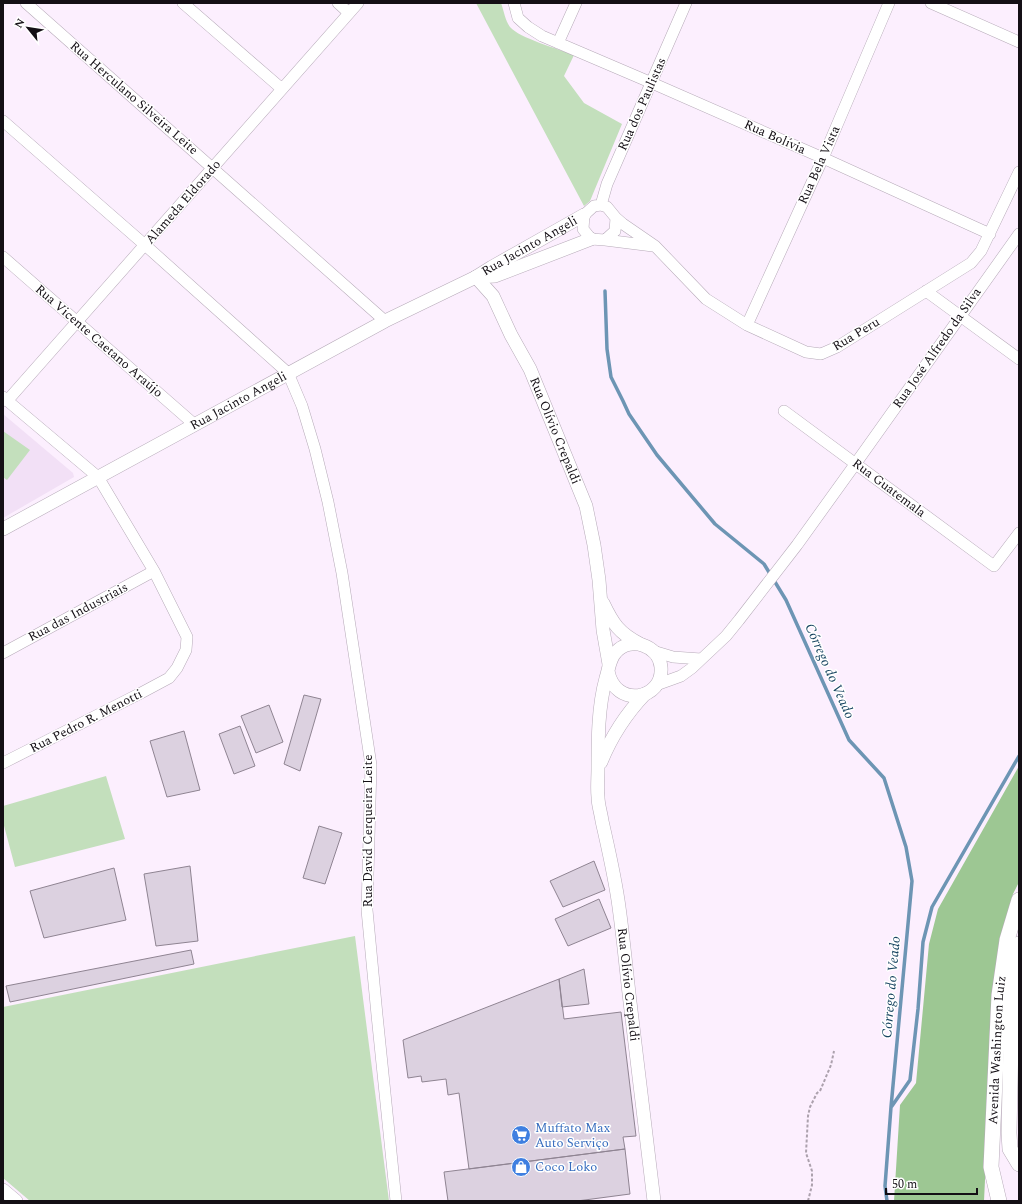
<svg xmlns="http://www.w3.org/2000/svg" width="1022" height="1204" font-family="Spectral,serif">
<rect width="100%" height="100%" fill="#fceffe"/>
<!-- built -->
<path fill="#f2e0f6" d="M3,414L73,473L74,477L3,518Z"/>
<!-- green -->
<path fill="#c3dfbc" d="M476,3H501C504,11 505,20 510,27C519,38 559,49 574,55L564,76L584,103L622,124L590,201L584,206Z
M3,431L30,450L7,480L3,477Z
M106,776L125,839L15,867L3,822V806Z
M355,936L389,1201H30L3,1178V1007Z"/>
<!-- forest -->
<path fill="#9dc793" d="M1019,766V882L1013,894L1000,943L994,991L984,1201H894L900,1105L916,1083L929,944L938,909Z"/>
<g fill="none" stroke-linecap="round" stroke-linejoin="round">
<!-- stream -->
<path stroke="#6d95b4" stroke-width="3.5" d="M605,291L607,349L611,377L623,401L629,414L657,455L715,524L764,564L786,600L849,740L884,778L906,847L912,881L891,1107L885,1186L887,1201
M892,1106L910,1080L918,1009L923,942L932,907L1019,756"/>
</g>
<!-- building -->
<path fill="#dcd1e0" stroke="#8f8492" d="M304,695L321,699L300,771L284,764Z
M269,705L283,742L256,753L241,716Z
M240,726L255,766L234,774L219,734Z
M184,731L200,790L167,797L150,741Z
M319,826L342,833L325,884L303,878Z
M594,861L605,890L563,907L550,881Z
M190,866L198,941L156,946L144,874Z
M114,868L126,920L44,938L30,891Z
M599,899L611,928L568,946L555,919Z
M191,950L194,964L10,1002L6,986Z
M584,969L589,1004L562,1007L559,979Z
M559,979L564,1019L621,1012L636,1136L623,1137L625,1149L469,1169L459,1093L448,1095L446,1079L422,1082L421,1076L408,1078L403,1040Z
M625,1149L630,1194L577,1201H448L444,1172Z"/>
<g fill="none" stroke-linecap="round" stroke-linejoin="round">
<defs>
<path id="minor" d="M26,3L385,321
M183,3L282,89
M338,3L349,13
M514,3L518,18L528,27L542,36L652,83L823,158L990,234
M931,3L1019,42
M558,43L576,3
M3,121L145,245L288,373L302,406L315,449L328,502L342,573L371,765L367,910L377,1015L396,1201
M601,205L607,184L686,3
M601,205L607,207L616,218L615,231L605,240L591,239L583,229L584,215L594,206Z
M616,218L623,224L655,246L706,299L747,325L806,352L821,354L837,347L971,263L981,251L1019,172
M605,240L653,246
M3,257L195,425
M926,291L1019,359
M747,325L823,158L889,3
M3,397L98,477L154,571L187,637L186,650L177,668L169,678L141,693L3,763
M7,401L358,3
M784,411L994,566L1019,533
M653,651L673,657L701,659
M3,653L154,571
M656,685L681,676L692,668L726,636L739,620L797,545L856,463L1019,234"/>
<g id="tertiary">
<path id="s1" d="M476,277L493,296L511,335L530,369L586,506L594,545L599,580L603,630L609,664"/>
<path d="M476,277L495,276L591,239"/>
<path id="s2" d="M3,529L385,321L476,277L492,267L584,215"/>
<path d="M603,603C613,624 619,633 640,644"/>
<path id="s3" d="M608,671C615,709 664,700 661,667C659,645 630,636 616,652C609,659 609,669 606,678C598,707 598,739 598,769C598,778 597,788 598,797C598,805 601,813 602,821C608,847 614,874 618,900C623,934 626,968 630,1002C638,1068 646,1135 654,1201"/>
<path d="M601,762C612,735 625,715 645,694"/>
<path d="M3,1190L16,1201"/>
</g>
<g id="secondary">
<path d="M1019,944L1012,996L1009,1133L1010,1149L1019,1164"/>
<path id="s4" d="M999,1201L991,1167L999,995L1007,940L1019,900"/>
</g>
</defs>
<!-- minor casing -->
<use href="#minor" stroke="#b6aab8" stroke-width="12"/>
<!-- tertiary casing -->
<use href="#tertiary" stroke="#b6aab8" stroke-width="14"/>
<!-- secondary casing -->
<use href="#secondary" stroke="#b6aab8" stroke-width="16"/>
<!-- path -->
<path stroke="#aca1ad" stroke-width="2" stroke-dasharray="3 2" stroke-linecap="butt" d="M808,1201L812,1185V1171L806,1153L808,1116L810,1107L817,1093L820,1091L831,1065L834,1051"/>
<!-- minor -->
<use href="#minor" stroke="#fff" stroke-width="11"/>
<!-- tertiary -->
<use href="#tertiary" stroke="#fff" stroke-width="13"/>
<!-- secondary -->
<use href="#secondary" stroke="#fff" stroke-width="15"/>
</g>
<!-- icons -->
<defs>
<symbol id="supermarket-disc" viewBox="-11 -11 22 22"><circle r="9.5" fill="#3f7fe0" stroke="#fff"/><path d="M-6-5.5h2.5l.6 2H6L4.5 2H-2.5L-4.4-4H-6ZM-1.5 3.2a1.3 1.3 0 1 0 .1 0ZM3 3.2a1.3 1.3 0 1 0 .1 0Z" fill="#fff"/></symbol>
<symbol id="shop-disc" viewBox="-11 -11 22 22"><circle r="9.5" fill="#3f7fe0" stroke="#fff"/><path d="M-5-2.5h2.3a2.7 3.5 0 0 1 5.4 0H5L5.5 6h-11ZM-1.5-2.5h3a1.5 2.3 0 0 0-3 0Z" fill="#fff"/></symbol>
</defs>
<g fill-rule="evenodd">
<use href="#supermarket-disc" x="510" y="1124" width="22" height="22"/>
<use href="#shop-disc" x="510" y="1156" width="22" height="22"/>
</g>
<g text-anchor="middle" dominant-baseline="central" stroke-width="3" stroke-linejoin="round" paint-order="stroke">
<!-- street labels -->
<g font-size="13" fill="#140f15" stroke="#fff">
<text transform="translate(134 98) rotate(41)">Rua Herculano Silveira Leite</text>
<text transform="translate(642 104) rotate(-66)">Rua dos Paulistas</text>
<text transform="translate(775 137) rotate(24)">Rua Bolívia</text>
<text transform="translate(819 165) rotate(-66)">Rua Bela Vista</text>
<text transform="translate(183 202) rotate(-49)">Alameda Eldorado</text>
<text stroke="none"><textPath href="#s2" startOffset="598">Rua Jacinto Angeli</textPath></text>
<text transform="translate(856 334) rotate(-31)">Rua Peru</text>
<text transform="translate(99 341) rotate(41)">Rua Vicente Caetano Araújo</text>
<text transform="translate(937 348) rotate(-55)">Rua José Alfredo da Silva</text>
<text stroke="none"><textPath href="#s2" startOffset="268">Rua Jacinto Angeli</textPath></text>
<text stroke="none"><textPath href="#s1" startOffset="174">Rua Olívio Crepaldi</textPath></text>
<text transform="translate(889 488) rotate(37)">Rua Guatemala</text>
<text transform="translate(78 612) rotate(-28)">Rua das Industriais</text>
<text transform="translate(86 721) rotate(-27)">Rua Pedro R. Menotti</text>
<text transform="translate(368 831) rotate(-90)">Rua David Cerqueira Leite</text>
<text stroke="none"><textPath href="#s3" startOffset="481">Rua Olívio Crepaldi</textPath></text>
<text stroke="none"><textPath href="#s4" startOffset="152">Avenida Washington Luiz</textPath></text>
</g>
<!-- shop labels -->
<g font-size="13" fill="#366cbe" stroke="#fff" text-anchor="start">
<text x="535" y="1128">Muffato Max<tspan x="535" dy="15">Auto Serviço</tspan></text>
<text x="535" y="1167">Coco Loko</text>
</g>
<!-- water labels -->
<g font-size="14" font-style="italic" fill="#164360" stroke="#fff">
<text transform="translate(830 671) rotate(66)">Córrego do Veado</text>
<text transform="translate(891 987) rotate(-85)">Córrego do Veado</text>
</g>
</g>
<!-- border -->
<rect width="1022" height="1204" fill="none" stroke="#140f15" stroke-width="8"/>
<!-- north arrow -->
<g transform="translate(28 28) rotate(300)" stroke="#ffffff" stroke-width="3" paint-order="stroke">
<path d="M0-3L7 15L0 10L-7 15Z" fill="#140f15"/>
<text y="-6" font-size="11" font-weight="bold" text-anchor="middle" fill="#140f15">N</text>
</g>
<!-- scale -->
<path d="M886 1188v6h91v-6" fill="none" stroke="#140f15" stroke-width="2"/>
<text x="892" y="1188" font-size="12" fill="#140f15" stroke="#ffffff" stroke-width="3" paint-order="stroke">50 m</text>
</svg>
